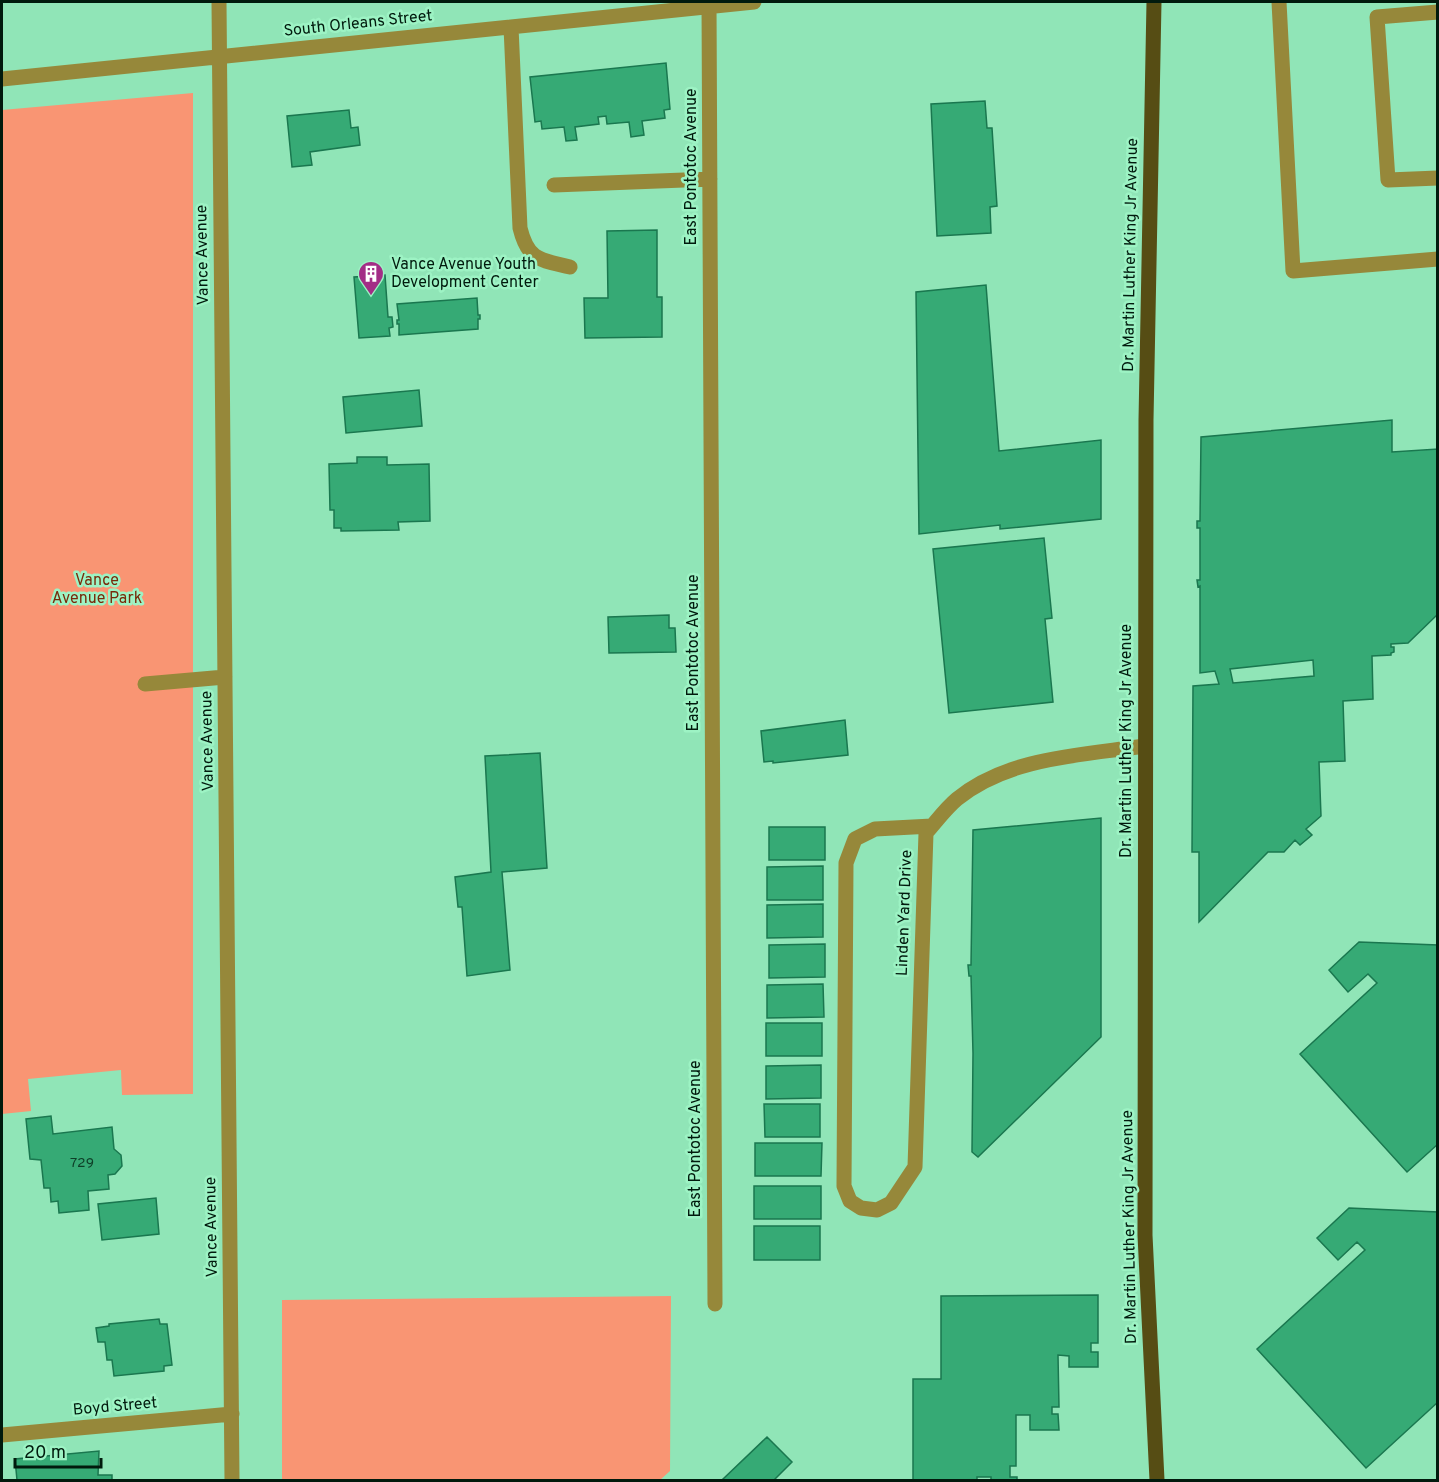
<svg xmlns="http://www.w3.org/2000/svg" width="1439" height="1482" font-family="Overpass,sans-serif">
<rect width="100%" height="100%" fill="#90e5b7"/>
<!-- green -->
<path fill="#f99573" d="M193,93V1094L122,1095L121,1070L28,1079L31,1111L2,1114V110Z
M671,1296L670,1471L660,1480H282V1300Z"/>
<!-- building -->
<path fill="#36aa75" stroke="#1a774f" stroke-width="1.5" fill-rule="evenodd" d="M666,63L670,109L664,110L665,118L642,121L644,135L631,137L629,122L607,124L606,116L598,117L599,124L575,127L577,140L566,141L564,127L542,129L541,121L535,122L530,77Z
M985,101L987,128H992L997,206L990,207L991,233L937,236L931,104Z
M349,110L351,128L358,127L360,145L310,152L312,165L292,167L287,116Z
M657,230V297H662V337L585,338L584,298H608L607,231Z
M385,275L388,317H392L393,327L389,328L390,336L359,338L354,277Z
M986,285L999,451L1101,440V519L1000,529V525L919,534L916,292Z
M477,298L478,315H480V319H478V329L399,335V324H397V320H399L397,304Z
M419,390L422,426L346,433L343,397Z
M1392,420V452L1438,449V614L1408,643L1391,644V647H1394V652L1391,653V655L1372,656L1373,699L1343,701L1345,761L1319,762L1321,816L1306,829L1312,835L1300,845L1295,840L1284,852H1268L1199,922V852H1192L1193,686L1219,684L1215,671L1200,673V586L1198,587L1197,580H1200V528H1197V521H1200L1201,437ZM1313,660L1314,676L1233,683L1230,669Z
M357,457H387V465L429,464L430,521L398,522L399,530L341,531V528H334V510H330L329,464L357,463Z
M1044,538L1052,618L1045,619L1053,702L949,713L933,549Z
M669,615V628H675L676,652L609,653L608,617Z
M845,720L848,755L773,763V761L764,762L761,731Z
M540,753L547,868L502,872L510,970L467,976L462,907H458L455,877L491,872L485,756Z
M1101,818V1037L978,1157L972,1152L973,1053L971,976H969L968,965H971L973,830Z
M769,827H825V860H769Z
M823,866V900H767V867Z
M823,904V937L767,938V905Z
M1359,942L1438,945V1144L1407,1172L1300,1054L1377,983L1368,974L1348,992L1329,970Z
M825,944V977L769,978V945Z
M823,984L824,1017L767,1018V985Z
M766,1023H822V1056H766Z
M821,1065V1098L766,1099V1066Z
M764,1104H820V1137H765Z
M51,1116L53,1134L112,1127L114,1149L121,1155L122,1166L115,1174L108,1175L109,1189L88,1191L89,1210L59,1213L58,1201L51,1202L50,1188H44L41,1160L30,1159L26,1119Z
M755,1143H822L821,1176H755Z
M754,1186H821V1219H754Z
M156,1198L159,1234L102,1240L98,1204Z
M1349,1208L1438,1212V1402L1366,1468L1257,1349L1365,1250L1357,1242L1338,1260L1317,1238Z
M754,1226H820V1260H754Z
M1098,1295V1343H1091V1352H1098V1367H1069V1356L1058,1355L1059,1407H1052V1414H1058L1059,1430H1030V1415H1016V1466H1010V1477H1017V1480H991V1477H977V1480H913V1379H941V1296Z
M159,1319L160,1324H167L172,1365L164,1366V1371L114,1376L112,1360H107L105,1342H98L96,1328L109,1326V1324Z
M767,1437L792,1462L774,1480H722Z
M99,1451L98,1475H112V1480H17L15,1459Z"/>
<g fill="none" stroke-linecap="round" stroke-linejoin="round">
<!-- minor -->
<path stroke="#96883a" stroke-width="15" d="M219,2L232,1480
M709,2L715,1304
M1279,2L1293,271L1438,259
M1438,12L1377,17L1388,180L1438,178
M511,27L520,228C528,261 541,260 570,267
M2,79L754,2
M554,185L710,179
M145,684L225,677
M932,826L875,829L855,839L846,863L844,1186L850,1201L861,1208L877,1210L891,1203L915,1167L926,833C936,822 945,809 957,799C1008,757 1083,755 1145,746
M2,1435L232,1414"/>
<!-- major -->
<path stroke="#564d14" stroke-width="15" d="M1154,2L1146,420L1145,1235L1157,1480"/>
</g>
<!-- icons -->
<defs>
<symbol id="building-pin" viewBox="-11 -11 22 30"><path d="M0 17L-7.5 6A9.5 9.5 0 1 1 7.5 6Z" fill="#a32d86" stroke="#9df3c4"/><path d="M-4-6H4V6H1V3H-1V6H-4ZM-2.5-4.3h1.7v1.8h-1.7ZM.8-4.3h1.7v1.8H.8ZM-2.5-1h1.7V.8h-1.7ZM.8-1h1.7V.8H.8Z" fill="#fff"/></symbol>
</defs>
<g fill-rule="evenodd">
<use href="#building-pin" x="356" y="259" width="30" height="40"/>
</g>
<g text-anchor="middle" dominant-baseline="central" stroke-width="5" stroke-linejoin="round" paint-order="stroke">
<!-- number labels -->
<g font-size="14" fill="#0e3e27">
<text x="82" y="1163">729</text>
</g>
<!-- street labels -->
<g font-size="16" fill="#011a0d" stroke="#9df3c4">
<text transform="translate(358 24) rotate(-6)">South Orleans Street</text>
<text transform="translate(692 167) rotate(-90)">East Pontotoc Avenue</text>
<text transform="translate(203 255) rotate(-91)">Vance Avenue</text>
<text transform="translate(1131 255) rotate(-89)">Dr. Martin Luther King Jr Avenue</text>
<text transform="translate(694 653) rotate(-90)">East Pontotoc Avenue</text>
<text transform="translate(208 741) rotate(-91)">Vance Avenue</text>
<text transform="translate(1127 741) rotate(-90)">Dr. Martin Luther King Jr Avenue</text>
<text transform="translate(905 913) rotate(-88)">Linden Yard Drive</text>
<text transform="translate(696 1139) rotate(-90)">East Pontotoc Avenue</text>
<text transform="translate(212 1227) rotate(-91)">Vance Avenue</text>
<text transform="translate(1130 1227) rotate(-91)">Dr. Martin Luther King Jr Avenue</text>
<text transform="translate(115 1407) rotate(-5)">Boyd Street</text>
</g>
<!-- poi labels -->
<g font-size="16" fill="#011a0d" stroke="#9df3c4" text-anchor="start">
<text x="391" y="265">Vance Avenue Youth<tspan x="391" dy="18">Development Center</tspan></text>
</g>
<!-- park labels -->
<g font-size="16" fill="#772a0a" stroke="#9df3c4">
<text x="97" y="581">Vance<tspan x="97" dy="18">Avenue Park</tspan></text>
</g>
</g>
<!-- border -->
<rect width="1439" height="1482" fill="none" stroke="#011a0d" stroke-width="6"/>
<!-- scale -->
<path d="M15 1458v9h86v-9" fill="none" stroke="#011a0d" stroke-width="3"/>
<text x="24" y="1458" font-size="18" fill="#011a0d" stroke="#9df3c4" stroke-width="4.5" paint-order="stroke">20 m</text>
</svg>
